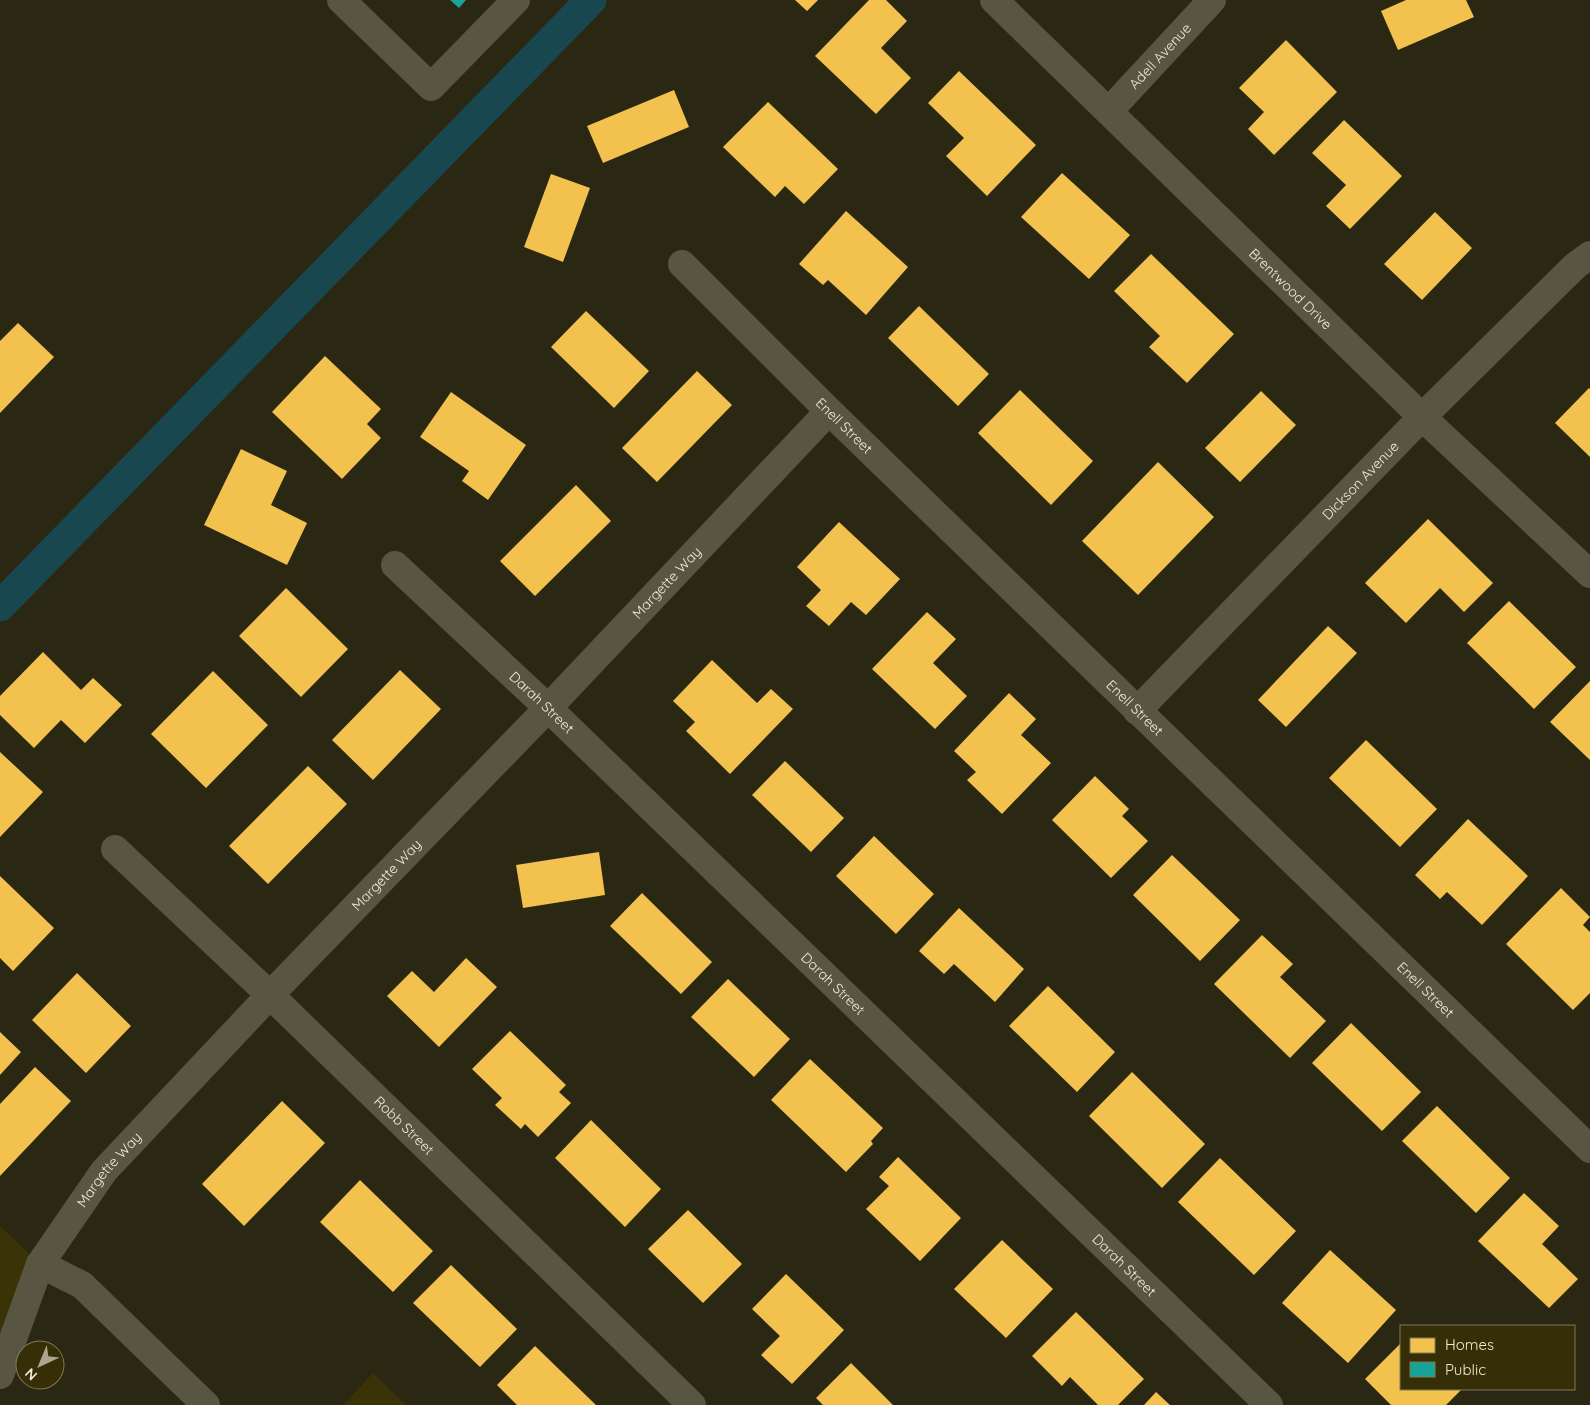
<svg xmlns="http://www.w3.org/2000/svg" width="1590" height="1405" font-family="Quicksand,sans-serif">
<rect width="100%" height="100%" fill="#2a2712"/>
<!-- built -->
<path fill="#3b3308" d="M0,1226L40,1264L0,1375Z
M373,1373L406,1405H343Z"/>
<!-- homes -->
<path fill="#f2c14e" d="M795,0H818L807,11Z
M869,0H886L907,21L881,48L911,78L876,114L815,56Z
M1406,0H1466L1474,17L1398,50L1381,11Z
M1286,40L1337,92L1274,155L1248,129L1264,112L1239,88Z
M959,71L1036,145L987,196L946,156L964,138L928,103Z
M674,90L689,127L603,163L587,126Z
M768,102L838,169L804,204L785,186L775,197L723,147Z
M1344,120L1402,176L1350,229L1326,206L1346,185L1312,153Z
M1062,173L1130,235L1089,279L1021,217Z
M551,174L590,188L563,262L524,247Z
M846,211L908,267L866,315L828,280L823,285L799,264Z
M1435,212L1472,248L1422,300L1384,264Z
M1151,254L1234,334L1187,383L1149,347L1160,336L1114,291Z
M919,306L989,374L958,406L888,338Z
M586,311L649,371L614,408L551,347Z
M18,323L54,357L0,413V341Z
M325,356L381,409L367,424L381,438L342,479L272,412Z
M697,371L732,405L657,482L622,448Z
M1589,388L1590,389V457L1555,423Z
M1020,390L1093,461L1051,505L978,433Z
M1261,391L1296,425L1240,482L1205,448Z
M451,392L526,445L488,500L462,481L469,471L420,437Z
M241,449L287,471L271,505L307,523L287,565L204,525Z
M1158,462L1214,517L1138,595L1082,541Z
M576,485L611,521L535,596L500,561Z
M1428,519L1493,583L1464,612L1440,588L1406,623L1365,583Z
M839,522L900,579L866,615L851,602L829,626L806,606L821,590L797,567Z
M286,588L348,649L301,697L239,636Z
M1509,601L1576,667L1534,709L1467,643Z
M927,612L956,639L933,663L967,696L935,729L872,669Z
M1328,626L1357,653L1286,727L1258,700Z
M43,652L81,690L93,678L122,705L85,743L61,720L34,748L0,715V696Z
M712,660L757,703L771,689L793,709L730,774L686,731L695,722L673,701Z
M400,670L441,709L373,780L332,740Z
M213,671L268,725L206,788L151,734Z
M1590,681V760L1550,722Z
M1009,693L1036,719L1021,735L1051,763L1002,814L967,780L976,772L954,751Z
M1366,740L1437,809L1400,847L1329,778Z
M0,752L43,792L0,837Z
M785,761L844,818L811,852L752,795Z
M308,766L347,804L268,884L229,846Z
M1095,776L1129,809L1122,816L1148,841L1111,878L1052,820Z
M1468,819L1528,876L1482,925L1447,892L1440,899L1415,875Z
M874,836L934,894L896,934L836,876Z
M599,852L605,895L523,908L516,865Z
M1172,855L1240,920L1200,961L1133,895Z
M0,876L54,928L13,971L0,958Z
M1561,888L1590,917L1583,925L1590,932V993L1573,1010L1506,944Z
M642,893L712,962L681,994L610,926Z
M959,908L1024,969L995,1002L954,964L944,974L919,951Z
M1262,935L1293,964L1280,977L1326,1021L1290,1058L1214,984Z
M466,958L497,987L439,1047L387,996L412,971L434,992Z
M77,973L131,1026L86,1073L32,1020Z
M728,979L790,1039L754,1077L691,1017Z
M1048,986L1115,1052L1077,1092L1009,1026Z
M1351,1023L1421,1092L1382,1131L1312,1063Z
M510,1031L566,1085L559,1092L571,1103L538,1137L525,1124L521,1129L495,1105L502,1098L472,1069Z
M0,1032L21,1052L0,1075Z
M810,1059L883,1128L871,1141L873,1144L846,1172L771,1100Z
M35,1067L71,1101L0,1176V1104Z
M1132,1072L1205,1144L1162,1188L1089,1116Z
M282,1101L325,1143L244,1226L202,1184Z
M1437,1106L1510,1178L1476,1213L1402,1141Z
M591,1120L661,1189L625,1227L555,1158Z
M898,1157L961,1218L920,1261L866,1209L889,1186L879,1177Z
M1220,1158L1296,1231L1254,1275L1178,1202Z
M360,1180L433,1251L393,1292L320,1222Z
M1524,1193L1559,1226L1542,1244L1578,1279L1549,1308L1478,1241Z
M688,1210L742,1264L703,1303L648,1249Z
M1002,1240L1053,1289L1006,1338L954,1289Z
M1330,1250L1396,1310L1348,1363L1282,1303Z
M451,1265L517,1329L480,1367L413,1303Z
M786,1274L844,1330L792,1384L761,1355L780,1336L752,1309Z
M1076,1312L1144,1379L1118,1405H1098L1070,1377L1062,1386L1032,1356Z
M1401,1343V1389H1460L1461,1390L1446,1405H1391L1365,1379Z
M535,1346L596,1405H517L497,1385Z
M851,1363L893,1405H823L816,1398Z
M1156,1392L1170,1405H1144Z"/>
<!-- public -->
<path fill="#17a398" d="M450,0H466L459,8Z"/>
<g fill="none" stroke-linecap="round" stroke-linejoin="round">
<!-- canal -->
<path stroke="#194750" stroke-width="31" d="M0,606L591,0"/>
<!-- minor -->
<g stroke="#595543" stroke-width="28">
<path d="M341,0L431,87L516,0"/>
<path id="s1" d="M994,0L1422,417L1590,574"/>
<path id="s2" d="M1109,111L1212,0"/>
<path id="s3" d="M682,264L829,411L1590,1149"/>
<path id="s4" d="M395,565L548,708L1269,1405"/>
<path id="s5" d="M1137,711L1422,417L1575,266L1590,255"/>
<path id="s6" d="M115,849L270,995L692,1405"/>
<path d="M40,1264L82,1285L206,1405"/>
<path id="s7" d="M0,1375L40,1264L104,1171L270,995L548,708L829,411"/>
</g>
</g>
<g text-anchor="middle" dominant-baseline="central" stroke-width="5" stroke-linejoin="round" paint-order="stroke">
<!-- street labels -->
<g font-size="14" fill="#f0ebd1" stroke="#352e07">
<text stroke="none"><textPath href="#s2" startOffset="75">Adell Avenue</textPath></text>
<text stroke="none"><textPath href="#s1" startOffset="414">Brentwood Drive</textPath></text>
<text stroke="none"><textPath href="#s3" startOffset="229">Enell Street</textPath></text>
<text stroke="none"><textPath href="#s5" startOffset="321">Dickson Avenue</textPath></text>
<text stroke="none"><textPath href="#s7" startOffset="1045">Margette Way</textPath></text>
<text stroke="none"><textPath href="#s4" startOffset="201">Darah Street</textPath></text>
<text stroke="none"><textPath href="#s3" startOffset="634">Enell Street</textPath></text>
<text stroke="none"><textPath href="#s7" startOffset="640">Margette Way</textPath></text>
<text stroke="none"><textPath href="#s4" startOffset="606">Darah Street</textPath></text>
<text stroke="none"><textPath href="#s3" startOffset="1039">Enell Street</textPath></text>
<text stroke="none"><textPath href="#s6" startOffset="400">Robb Street</textPath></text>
<text stroke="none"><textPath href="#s7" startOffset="235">Margette Way</textPath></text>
<text stroke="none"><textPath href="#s4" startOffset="1011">Darah Street</textPath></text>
</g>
</g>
<!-- legend -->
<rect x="1400" y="1325" width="175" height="65" fill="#352e07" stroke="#807a58"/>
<rect x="1410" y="1338" width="25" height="15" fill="#f2c14e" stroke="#807a58"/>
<text x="1445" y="1350" font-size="15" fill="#f0ebd1">Homes</text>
<rect x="1410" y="1362" width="25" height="15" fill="#17a398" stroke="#807a58"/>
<text x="1445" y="1375" font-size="15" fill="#f0ebd1">Public</text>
<!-- north arrow -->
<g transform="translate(40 1365) rotate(224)"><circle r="24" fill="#352e07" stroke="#807a58"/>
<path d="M0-4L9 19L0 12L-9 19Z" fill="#aba68e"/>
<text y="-8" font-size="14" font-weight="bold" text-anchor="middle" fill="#f0ebd1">N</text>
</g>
</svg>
